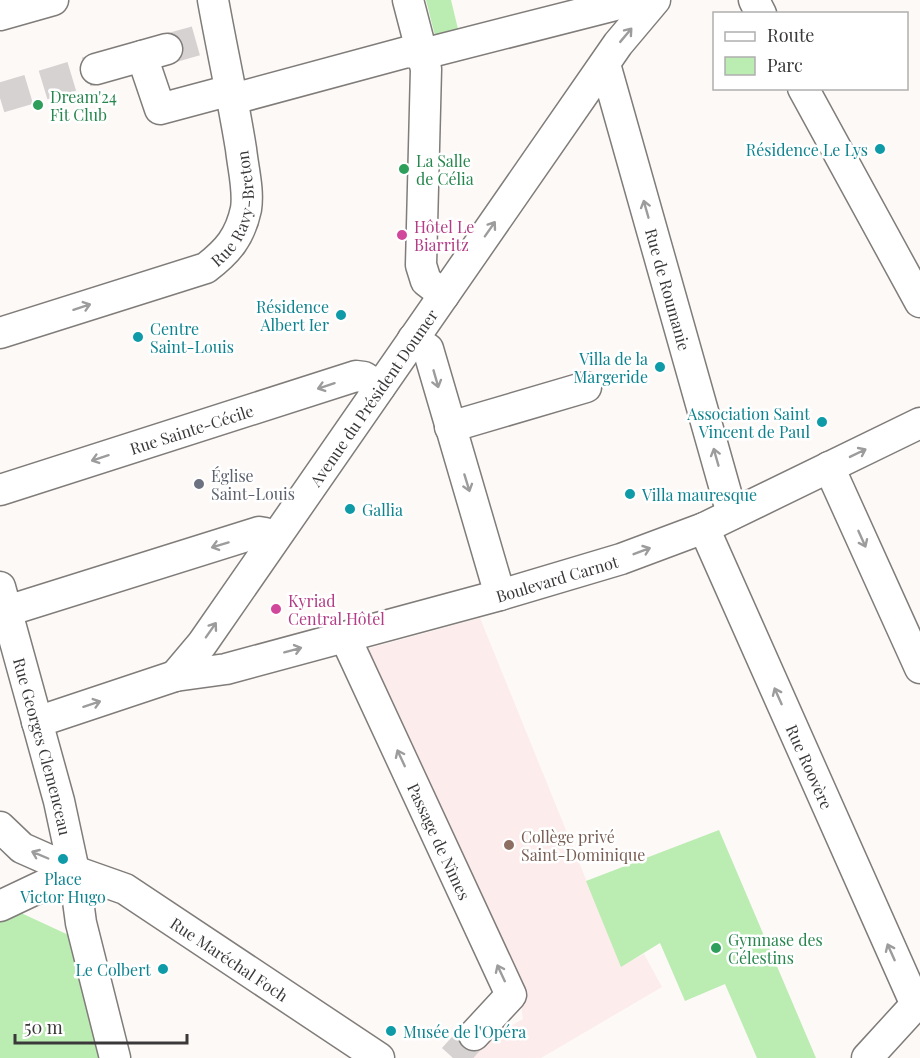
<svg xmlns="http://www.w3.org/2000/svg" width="920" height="1058" font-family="'Playfair Display',serif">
<rect width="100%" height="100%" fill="#fdf9f7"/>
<!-- education -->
<path fill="#fcecec" d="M480,618L621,966L644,954L662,987L541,1058H458L492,1030L501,1032L523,1019L520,999L363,650Z"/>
<!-- green -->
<path fill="#bbecb2" d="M426,0H451L458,29L435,36Z
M719,830L816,1058H757L725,984L685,1001L660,943L621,967L586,881Z
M19,912L75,938L104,1058H0V921Z"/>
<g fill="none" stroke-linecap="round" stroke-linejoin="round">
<!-- minor-tunnel -->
<path stroke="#d6d2d1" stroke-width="30" stroke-dasharray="30 15" stroke-linecap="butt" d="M167,49L206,38
M0,98L96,69
M453,1058L474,1035"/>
<defs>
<g id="minor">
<path d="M408,0L426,69L421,265L426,281L444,295"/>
<path d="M754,0L761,14"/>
<path d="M0,15L53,0"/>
<path d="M142,56L160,109L231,90"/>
<path id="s1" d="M605,64L732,514"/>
<path d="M96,69L167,49"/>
<path d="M803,88L920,302"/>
<path d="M233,99L407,52L423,54L635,0"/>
<path id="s2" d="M0,333L206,268C228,251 240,237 246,209C249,190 243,168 241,149C233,99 222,50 213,0"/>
<path d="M413,339L428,349L500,595"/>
<path d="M450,427L586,387"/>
<path d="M829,467L920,668"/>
<path id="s3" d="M0,490L356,376L364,377L380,387"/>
<path id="s4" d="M704,528L916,1005"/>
<path id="s5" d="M0,587L59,801L74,871L81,923L115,1058"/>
<path d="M7,611L259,532L265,533L274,539"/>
<path id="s6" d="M345,637L511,995L474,1035"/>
<path id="s7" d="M175,676L202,644L618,44L655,0"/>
<path id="s8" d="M37,722L175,676L226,669L500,595L621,559L704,528L920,423"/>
<path id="s9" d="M0,827L22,848L74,871L125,889L379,1058"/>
<path d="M0,906L74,871"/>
<path d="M867,1058L920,1000"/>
</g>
</defs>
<!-- minor casing -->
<use href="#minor" stroke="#7f7c7a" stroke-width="33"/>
<!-- minor -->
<use href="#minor" stroke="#fff" stroke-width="30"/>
</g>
<!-- one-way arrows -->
<defs><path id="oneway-shaft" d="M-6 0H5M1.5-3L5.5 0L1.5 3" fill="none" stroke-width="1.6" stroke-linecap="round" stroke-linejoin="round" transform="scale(1.5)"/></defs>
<g stroke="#9c9c9c">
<use href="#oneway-shaft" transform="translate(626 35) rotate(-50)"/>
<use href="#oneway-shaft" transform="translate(646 209) rotate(-106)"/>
<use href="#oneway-shaft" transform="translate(490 229) rotate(-55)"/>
<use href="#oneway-shaft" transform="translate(82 307) rotate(-18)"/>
<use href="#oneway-shaft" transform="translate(436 379) rotate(74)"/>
<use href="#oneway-shaft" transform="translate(326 386) rotate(162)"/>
<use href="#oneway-shaft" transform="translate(858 453) rotate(-26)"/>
<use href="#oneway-shaft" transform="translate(716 457) rotate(-106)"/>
<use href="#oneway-shaft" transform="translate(100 458) rotate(162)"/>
<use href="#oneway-shaft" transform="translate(467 483) rotate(73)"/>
<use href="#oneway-shaft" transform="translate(862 539) rotate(66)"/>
<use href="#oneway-shaft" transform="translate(220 545) rotate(163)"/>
<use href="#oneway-shaft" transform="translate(642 551) rotate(-21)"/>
<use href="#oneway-shaft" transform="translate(211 630) rotate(-55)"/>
<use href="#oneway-shaft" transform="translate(293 650) rotate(-15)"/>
<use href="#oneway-shaft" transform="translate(778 696) rotate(-114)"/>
<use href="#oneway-shaft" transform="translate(92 704) rotate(-18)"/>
<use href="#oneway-shaft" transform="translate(401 758) rotate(-115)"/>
<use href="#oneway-shaft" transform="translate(40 855) rotate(-157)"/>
<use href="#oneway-shaft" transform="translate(891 952) rotate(-114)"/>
<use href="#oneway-shaft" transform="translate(501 973) rotate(-115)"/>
</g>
<!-- markers -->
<g fill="#2e9e5b" stroke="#fff" stroke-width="2">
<circle cx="38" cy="105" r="6"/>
<circle cx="404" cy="169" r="6"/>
<circle cx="716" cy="948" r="6"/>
</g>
<g fill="#0f9aa8" stroke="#fff" stroke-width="2">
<circle cx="880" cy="149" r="6"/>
<circle cx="341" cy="315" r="6"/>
<circle cx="138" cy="337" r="6"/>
<circle cx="660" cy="367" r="6"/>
<circle cx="822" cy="422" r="6"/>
<circle cx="630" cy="494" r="6"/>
<circle cx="350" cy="509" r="6"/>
<circle cx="63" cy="859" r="6"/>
<circle cx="163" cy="969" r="6"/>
<circle cx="391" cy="1031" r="6"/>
</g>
<g fill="#d1479c" stroke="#fff" stroke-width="2">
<circle cx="402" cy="235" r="6"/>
<circle cx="276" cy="609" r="6"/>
</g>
<circle fill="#6b7280" stroke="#fff" stroke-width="2" cx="199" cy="484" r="6"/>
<circle fill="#8d6e63" stroke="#fff" stroke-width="2" cx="509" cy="845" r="6"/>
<g text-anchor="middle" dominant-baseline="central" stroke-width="5" stroke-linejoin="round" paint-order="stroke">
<!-- leisure labels -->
<g font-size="16" fill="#27864d" stroke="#fff" text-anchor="start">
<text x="50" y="96">Dream'24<tspan x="50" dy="18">Fit Club</tspan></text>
<text x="416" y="160">La Salle<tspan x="416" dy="18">de Célia</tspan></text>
<text x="728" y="939">Gymnase des<tspan x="728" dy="18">Célestins</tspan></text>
</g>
<!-- culture labels -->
<g font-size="16" fill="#0d838f" stroke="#fff" text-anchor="end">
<text x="868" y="149">Résidence Le Lys</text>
<text x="329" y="306">Résidence<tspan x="329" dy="18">Albert Ier</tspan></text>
<text x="150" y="328" text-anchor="start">Centre<tspan x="150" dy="18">Saint-Louis</tspan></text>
<text x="648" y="358">Villa de la<tspan x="648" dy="18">Margeride</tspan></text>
<text x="810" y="413">Association Saint<tspan x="810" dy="18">Vincent de Paul</tspan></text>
<text x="642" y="494" text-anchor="start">Villa mauresque</text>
<text x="362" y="509" text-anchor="start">Gallia</text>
<text x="63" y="878" text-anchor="middle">Place<tspan x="63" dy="18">Victor Hugo</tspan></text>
<text x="151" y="969">Le Colbert</text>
<text x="403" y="1031" text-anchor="start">Musée de l'Opéra</text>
</g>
<!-- street labels -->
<g font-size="16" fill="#3a3838" stroke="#fff">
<text stroke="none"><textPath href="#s2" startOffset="286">Rue Ravy-Breton</textPath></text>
<text stroke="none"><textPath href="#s1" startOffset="234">Rue de Roumanie</textPath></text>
<text stroke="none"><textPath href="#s7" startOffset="342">Avenue du Président Doumer</textPath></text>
<text stroke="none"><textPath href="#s3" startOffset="201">Rue Sainte-Cécile</textPath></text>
<text stroke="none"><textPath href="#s8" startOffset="540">Boulevard Carnot</textPath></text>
<text stroke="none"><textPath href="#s5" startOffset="165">Rue Georges Clemenceau</textPath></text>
<text stroke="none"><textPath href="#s4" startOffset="261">Rue Roovère</textPath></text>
<text stroke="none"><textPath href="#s6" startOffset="225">Passage de Nîmes</textPath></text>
<text stroke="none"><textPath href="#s9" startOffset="267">Rue Maréchal Foch</textPath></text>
</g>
<!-- hotel labels -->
<g font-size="16" fill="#b23c85" stroke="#fff" text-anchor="start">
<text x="414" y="226">Hôtel Le<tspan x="414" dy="18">Biarritz</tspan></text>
<text x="288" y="600">Kyriad<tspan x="288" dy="18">Central Hôtel</tspan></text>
</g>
<!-- worship labels -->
<g font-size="16" fill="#5b616d" stroke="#fff" text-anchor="start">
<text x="211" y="475">Église<tspan x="211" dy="18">Saint-Louis</tspan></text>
</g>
<!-- education labels -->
<g font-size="16" fill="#785e54" stroke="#fff" text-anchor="start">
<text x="521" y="836">Collège privé<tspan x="521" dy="18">Saint-Dominique</tspan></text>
</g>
</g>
<!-- legend -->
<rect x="713" y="12" width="195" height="78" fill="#ffffff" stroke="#b0afaf" stroke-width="1.5"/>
<rect x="725" y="32" width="30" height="9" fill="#ffffff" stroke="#b0afaf" stroke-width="1.5"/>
<text x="767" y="42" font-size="18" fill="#3a3838">Route</text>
<rect x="725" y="57" width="30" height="18" fill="#bbecb2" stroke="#b0afaf" stroke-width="1.5"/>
<text x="767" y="72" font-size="18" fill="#3a3838">Parc</text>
<!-- scale -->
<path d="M15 1034v9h172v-9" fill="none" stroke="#3a3838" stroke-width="3"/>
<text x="24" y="1034" font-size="18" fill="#3a3838" stroke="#ffffff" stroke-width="4.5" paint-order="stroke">50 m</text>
</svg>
